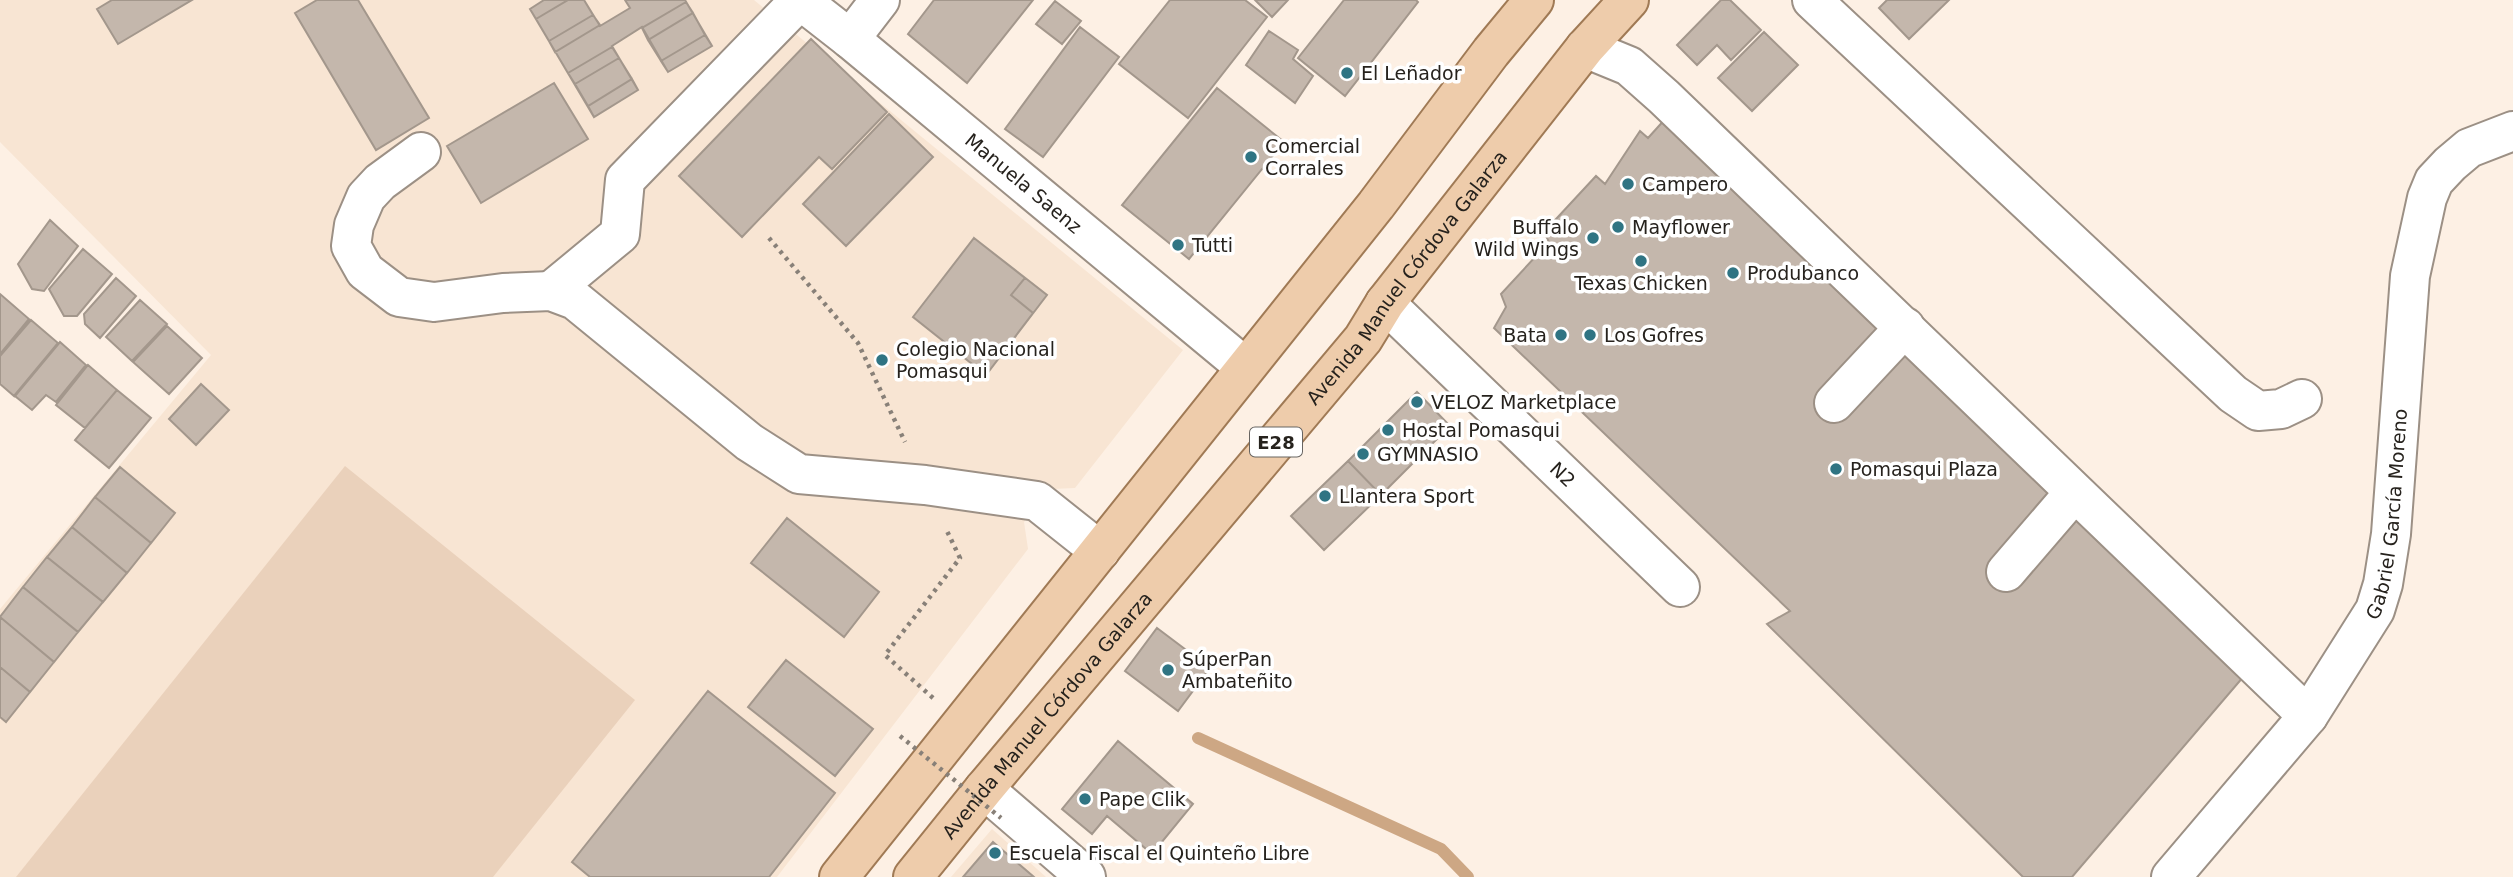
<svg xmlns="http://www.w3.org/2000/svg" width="2513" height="877" font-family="'DejaVu Sans',sans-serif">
<rect width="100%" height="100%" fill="#fdf0e4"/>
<!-- built -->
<path fill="#f8e5d3" d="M0,0H754L1183,350L1075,488L1052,489L1024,522L1028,549L777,877H0V609L211,355L0,142Z
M992,829L1046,877H951Z"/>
<!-- green -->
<path fill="#ead1bb" d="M345,466L635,700L493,877H16Z"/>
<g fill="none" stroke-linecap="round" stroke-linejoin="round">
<!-- stream -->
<path stroke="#cda784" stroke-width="12" d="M1198,738L1441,849L1468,877"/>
</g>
<!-- building -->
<path fill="#c4b7ac" stroke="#a3978c" stroke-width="2" d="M112,0H192L118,44L97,9Z
M317,0H358L429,118L376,150L295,13Z
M544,0H584L600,26L630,8L625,0H685L712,46L668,72L642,27L612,46L638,90L594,117L530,9Z
M544,0H568L536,19L530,9Z
M568,0H584L593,15L549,41L536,19Z
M934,0H1033L967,83L908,34Z
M1170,0H1245L1267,17L1188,118L1119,64Z
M1255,0H1288L1272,17Z
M1344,0H1416L1418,2L1345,96L1298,58Z
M1721,0H1730L1761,30L1731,60L1717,45L1697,65L1677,45Z
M1887,0H1949L1909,39L1879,8Z
M1055,1L1081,21L1062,44L1036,24Z
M686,2L693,13L648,40L642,28Z
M693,13L705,35L661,61L648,40Z
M593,15L600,25L555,52L549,41Z
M1080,27L1119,57L1043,157L1005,129Z
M1269,31L1298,50L1293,59L1313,76L1295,103L1246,65Z
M1764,32L1798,65L1752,111L1718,78Z
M705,35L712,46L668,72L661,61Z
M811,39L887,112L832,169L819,157L742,237L679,176Z
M612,47L619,58L575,84L568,73Z
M619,58L632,79L588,106L575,84Z
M632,79L638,90L594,117L588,106Z
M554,83L588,139L481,203L447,146Z
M1217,88L1284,142L1189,259L1122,205Z
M889,114L933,157L846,246L803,204Z
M1667,117L2244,676L2072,877H2023L1767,624L1790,611L1494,328L1506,307L1501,294L1549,242L1544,232L1596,176L1605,184L1640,131L1648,138Z
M50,220L78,246L44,291L32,289L18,264Z
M974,238L1025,278L1011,295L1033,313L986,375L913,317Z
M974,238L1047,295L986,375L913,317Z
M83,249L112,274L77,316H64L49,289Z
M116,278L136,296L100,338L85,324L84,314Z
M0,294L29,319L0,354Z
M140,300L167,324L132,361L106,337Z
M31,320L58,343L14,396L0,384V356Z
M167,326L202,358L169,394L133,362Z
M60,342L86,365L56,402L46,395L32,410L15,396Z
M88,365L117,390L85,428L56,405Z
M201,384L229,410L196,445L169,419Z
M117,390L151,418L109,468L75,440Z
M1417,392L1450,426L1381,495L1348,461Z
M1348,461L1381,495L1324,550L1291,516Z
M120,467L175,513L151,543L95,497Z
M95,497L151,543L127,573L72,527Z
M787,518L879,592L844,637L751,563Z
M72,527L127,573L103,602L47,557Z
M47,557L103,602L78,632L23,587Z
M23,587L78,632L54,662L0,617Z
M0,617L54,662L30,692L0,667Z
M1157,628L1210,668L1178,711L1125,671Z
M786,660L873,729L835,776L748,707Z
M0,667L30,692L6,722L0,717Z
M708,691L835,793L769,877H590L572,862Z
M1118,741L1193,804L1152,854L1107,816L1092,834L1062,809Z
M993,842L1034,877H963Z"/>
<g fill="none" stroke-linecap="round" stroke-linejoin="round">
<defs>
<g id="minor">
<path id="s1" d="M800,0L850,39L1245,367"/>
<path d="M1812,0L2233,394L2258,411L2281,409L2302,399"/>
<path d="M850,39L880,0"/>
<path d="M1585,48L1629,66L1664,97L2308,716"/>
<path d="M421,152L380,182L366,197L354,225L351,246L365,271L399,297L434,302L503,293L551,291L575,300L749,442L799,474L925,485L1037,501L1100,551"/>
<path d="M551,291L620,234L625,180L800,0"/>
<path id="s2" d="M1385,303L1680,587"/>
<path d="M1834,403L1905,327"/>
<path d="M2006,572L2074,493"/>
<path d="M984,789L1086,877"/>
<path id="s3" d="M2171,877L2308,716L2375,610L2383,584L2391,534L2410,276L2427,198L2434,181L2450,164L2469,148L2513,131"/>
</g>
<g id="major">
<path d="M839,877L1376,205L1491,52L1534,0"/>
<path id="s4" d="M913,877L984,789L1363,339L1385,303L1585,48L1629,0"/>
</g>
</defs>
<!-- minor casing -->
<use href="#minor" stroke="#9c9085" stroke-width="42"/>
<!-- major casing -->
<use href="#major" stroke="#a07a55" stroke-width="42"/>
<!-- path -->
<path stroke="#888078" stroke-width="4.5" stroke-dasharray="3.5 5" stroke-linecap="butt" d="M769,238L858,343L905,442
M933,698L885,655L960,558L946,529"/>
<!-- minor -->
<use href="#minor" stroke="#fff" stroke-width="38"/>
<!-- major -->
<use href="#major" stroke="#eeccab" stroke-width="38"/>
<!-- path-bridge -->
<path stroke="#888078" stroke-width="4.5" stroke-dasharray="3.5 5" stroke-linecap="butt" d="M900,736L1001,818"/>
</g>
<!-- markers -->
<g fill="#2f7483" stroke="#fff" stroke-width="2.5">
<circle cx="1347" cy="73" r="7"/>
<circle cx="1251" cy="157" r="7"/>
<circle cx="1628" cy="184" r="7"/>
<circle cx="1618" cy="227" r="7"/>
<circle cx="1593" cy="238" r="7"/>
<circle cx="1178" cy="245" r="7"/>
<circle cx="1641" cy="261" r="7"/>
<circle cx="1733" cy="273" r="7"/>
<circle cx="1561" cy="335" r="7"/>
<circle cx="1590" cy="335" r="7"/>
<circle cx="882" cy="360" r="7"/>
<circle cx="1417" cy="402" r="7"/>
<circle cx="1388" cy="430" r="7"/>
<circle cx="1363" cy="454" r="7"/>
<circle cx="1836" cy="469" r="7"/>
<circle cx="1325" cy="496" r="7"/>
<circle cx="1168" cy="670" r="7"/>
<circle cx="1085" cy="799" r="7"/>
<circle cx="995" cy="853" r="7"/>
</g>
<g text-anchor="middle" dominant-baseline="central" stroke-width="7" stroke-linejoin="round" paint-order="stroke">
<!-- shield labels -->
<rect fill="#fff" stroke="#676461" stroke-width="2" x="1250" y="427.5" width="52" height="29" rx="5"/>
<g font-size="18" font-weight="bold" fill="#26221d">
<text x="1276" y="442">E28</text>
</g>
<!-- poi labels -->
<g font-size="19" fill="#26221d" stroke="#fff" text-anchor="start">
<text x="1361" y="73">El Leñador</text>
<text x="1265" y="146">Comercial<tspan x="1265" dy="22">Corrales</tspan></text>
<text x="1642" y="184">Campero</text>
<text x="1579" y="227" text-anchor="end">Buffalo<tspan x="1579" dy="22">Wild Wings</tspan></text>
<text x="1632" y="227">Mayflower</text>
<text x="1192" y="245">Tutti</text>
<text x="1747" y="273">Produbanco</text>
<text x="1641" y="283" text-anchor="middle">Texas Chicken</text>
<text x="1547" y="335" text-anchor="end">Bata</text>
<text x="1604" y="335">Los Gofres</text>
<text x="896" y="349">Colegio Nacional<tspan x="896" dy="22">Pomasqui</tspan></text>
<text x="1431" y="402">VELOZ Marketplace</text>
<text x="1402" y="430">Hostal Pomasqui</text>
<text x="1377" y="454">GYMNASIO</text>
<text x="1850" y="469">Pomasqui Plaza</text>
<text x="1339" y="496">Llantera Sport</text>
<text x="1182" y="659">SúperPan<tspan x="1182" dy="22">Ambateñito</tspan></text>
<text x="1099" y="799">Pape Clik</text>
<text x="1009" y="853">Escuela Fiscal el Quinteño Libre</text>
</g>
<!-- street labels -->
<g font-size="19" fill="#26221d" stroke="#fff">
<text stroke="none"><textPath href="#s1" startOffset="289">Manuela Saenz</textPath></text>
<text stroke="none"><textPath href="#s4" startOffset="777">Avenida Manuel Córdova Galarza</textPath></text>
<text stroke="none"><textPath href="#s2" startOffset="247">N2</textPath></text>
<text stroke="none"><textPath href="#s3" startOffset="434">Gabriel García Moreno</textPath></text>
<text stroke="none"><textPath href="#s4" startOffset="210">Avenida Manuel Córdova Galarza</textPath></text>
</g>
</g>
</svg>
